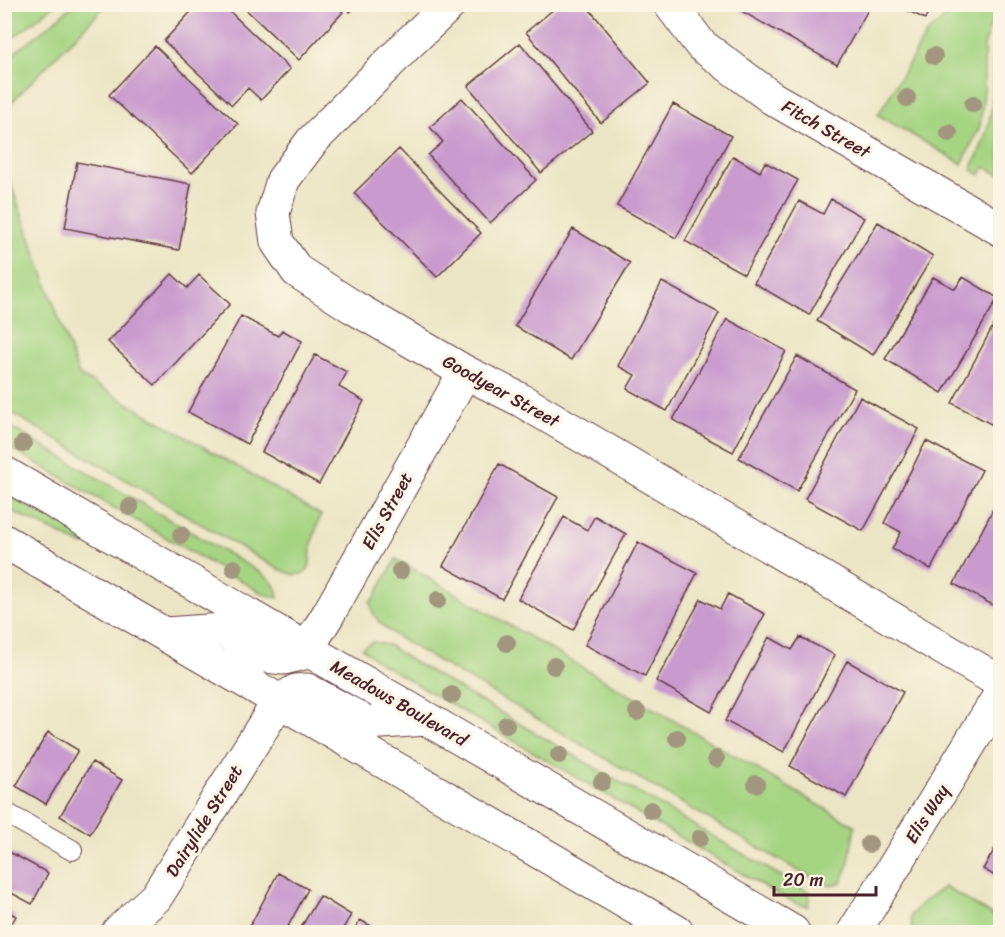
<svg xmlns="http://www.w3.org/2000/svg" width="1005" height="937" font-family="Sriracha,sans-serif">
<rect width="100%" height="100%" fill="#fcf5e5"/>
<filter id="ink" filterUnits="userSpaceOnUse"><feTurbulence type="fractalNoise" baseFrequency=".0167" numOctaves="2"/><feDisplacementMap in="SourceGraphic" scale="12" xChannelSelector="R" yChannelSelector="G"/><feConvolveMatrix kernelMatrix="1 2 1 2 8 2 1 2 1" color-interpolation-filters="sRGB"/></filter>
<filter id="wash" filterUnits="userSpaceOnUse"><feTurbulence type="fractalNoise" baseFrequency=".008" numOctaves="4" result="noise"/><feDisplacementMap in="SourceGraphic" scale="24" xChannelSelector="R" yChannelSelector="G"/><feGaussianBlur stdDeviation="1.35" result="paint"/><feColorMatrix in="noise" values="0 0 0 0 0 0 0 0 0 0 0 0 0 0 0 0 0 1.4 0 .05"/><feComposite in="paint" operator="in"/></filter>
<g filter="url(#wash)">
<rect width="100%" height="100%" fill="#ece5c5"/>
<!-- green -->
<path fill="#a5d482" stroke="#787a56" stroke-width="1.5" d="M5,4H55V5L5,44Z
M961,4L1000,5L993,16L984,46V91L980,126L962,164L878,115L927,33Z
M73,5H106L5,109V60L50,25Z
M1000,25V175L985,167L980,175L971,169C982,148 990,127 992,103C995,75 989,53 1000,25Z
M4,165L79,375L321,515C317,526 313,537 311,548C310,554 311,562 309,567C302,583 279,569 269,564L5,409Z
M5,424L261,573C271,580 277,585 278,598L264,594L5,445Z
M4,493L84,536L87,539V543L82,545L5,508Z
M396,559L855,826L848,866L841,883L827,885L802,873L419,650C400,638 372,626 370,601L373,600Z
M373,642L388,645L412,661L810,893L808,906L798,904L777,894L378,662L362,648Z
M945,887L1000,920V932H912L911,915L923,902Z"/>
<g id="blocks">
<!-- building -->
<path fill="#c89ace" d="M198,4H222L290,69L261,100L248,88L232,105L164,41Z
M240,4H335L343,12L299,60Z
M343,4H358L350,12Z
M560,4H585L650,83L601,123L526,32Z
M738,4H863L869,8L837,65L736,8Z
M894,4H932L925,19Z
M520,43L592,131L541,173L468,86Z
M155,46L238,124L192,173L109,95Z
M462,98L536,180L490,223L428,155L443,142L430,127Z
M673,104L731,136L676,238L617,206Z
M399,149L481,233L437,277L354,193Z
M733,156L760,172L765,162L798,180L744,274L685,241Z
M77,162L191,184L179,250L65,228Z
M831,199L864,218L809,315L754,283L799,201L823,214Z
M878,222L933,256L873,355L817,321Z
M573,229L630,263L571,360L515,326Z
M172,274L187,288L199,275L230,304L155,385L108,342Z
M933,277L955,289L963,277L998,298L942,393L885,359Z
M662,282L719,313L667,411L627,389L635,375L618,366Z
M1000,313V429L952,403Z
M241,316L278,336L282,330L302,341L247,444L188,412Z
M727,319L786,351L733,452L673,420Z
M315,355L347,372L339,387L364,401L319,484L262,452Z
M797,356L855,389L797,491L739,458Z
M860,397L919,429L863,531L805,499Z
M926,441L982,470L931,569L892,549L901,532L884,523Z
M499,464L558,497L502,599L443,566Z
M1000,496V609L954,584Z
M595,516L626,534L573,630L518,599L564,517L587,530Z
M638,542L697,573L645,676L585,645Z
M728,594L765,614L711,712L656,681L701,599L720,609Z
M769,637L792,650L800,637L835,655L784,752L725,721Z
M847,661L903,692L846,797L790,766Z
M48,732L78,750L46,804L16,786Z
M92,762L122,780L90,834L60,816Z
M1000,840V879L983,869Z
M4,849L48,873L32,904L4,889Z
M278,873L308,889L285,932H257L249,928Z
M320,896L351,915L341,932H298Z
M4,909L16,916L7,932H4Z
M360,920L382,932H353Z"/>
</g>
</g>
<g filter="url(#ink)">
<use href="#blocks" fill-opacity="0" stroke="#623d42" stroke-width="1.5"/>
<g fill="none" stroke-linecap="round" stroke-linejoin="round">
<defs>
<path id="lane" d="M4,812L72,850"/>
<path id="street" d="M450,4L408,44L312,141L283,180L273,213L277,242L297,271L353,307L465,372L519,399L1000,682
M670,4L701,45L772,98L1000,229
M307,649L329,613L465,372
M118,932L156,897L279,701
M854,932L1000,695"/>
<path id="secondary" d="M4,473L793,932
M4,541L677,932
M165,634L223,630L266,656L284,658L304,653L307,649
M279,701L296,691L307,690L367,723L427,719"/>
</defs>
<!-- lane casing -->
<use href="#lane" stroke="#623d42" stroke-width="22"/>
<!-- street casing -->
<use href="#street" stroke="#623d42" stroke-width="35"/>
<!-- secondary casing -->
<use href="#secondary" stroke="#623d42" stroke-width="35"/>
<!-- lane -->
<use href="#lane" stroke="#fff" stroke-width="20"/>
<!-- street -->
<use href="#street" stroke="#fff" stroke-width="33"/>
<!-- secondary -->
<use href="#secondary" stroke="#fff" stroke-width="33"/>
</g>
<!-- trees -->
<g fill="#a2967f">
<circle cx="934" cy="56" r="9"/>
<circle cx="907" cy="98" r="9"/>
<circle cx="973" cy="104" r="9"/>
<circle cx="949" cy="133" r="9"/>
<circle cx="23" cy="444" r="9"/>
<circle cx="130" cy="507" r="9"/>
<circle cx="181" cy="535" r="9"/>
<circle cx="234" cy="568" r="9"/>
<circle cx="400" cy="571" r="9"/>
<circle cx="438" cy="600" r="9"/>
<circle cx="507" cy="643" r="9"/>
<circle cx="554" cy="666" r="9"/>
<circle cx="452" cy="695" r="9"/>
<circle cx="637" cy="712" r="9"/>
<circle cx="506" cy="725" r="9"/>
<circle cx="677" cy="738" r="9"/>
<circle cx="559" cy="755" r="9"/>
<circle cx="716" cy="759" r="9"/>
<circle cx="602" cy="782" r="9"/>
<circle cx="756" cy="784" r="9"/>
<circle cx="651" cy="810" r="9"/>
<circle cx="700" cy="838" r="9"/>
<circle cx="869" cy="844" r="9"/>
</g>
</g>
<g text-anchor="middle" dominant-baseline="central" stroke-width="6" stroke-linejoin="round" paint-order="stroke">
<!-- street labels -->
<g font-size="18" fill="#4a1f2b" stroke="#fcf5e5">
<text transform="translate(826 129) rotate(30)">Fitch Street</text>
<text transform="translate(501 391) rotate(29)">Goodyear Street</text>
<text transform="translate(387 511) rotate(-61)">Elis Street</text>
<text transform="translate(399 703) rotate(30)">Meadows Boulevard</text>
<text transform="translate(927 814) rotate(-58)">Elis Way</text>
<text transform="translate(204 821) rotate(-58)">Dairylide Street</text>
</g>
</g>
<!-- margin -->
<rect width="1005" height="937" fill="none" stroke="#fcf5e5" stroke-width="24"/>
<!-- scale -->
<path d="M774 886v9h102v-9" fill="none" stroke="#4a1f2b" stroke-width="3"/>
<text x="783" y="886" font-size="18" fill="#4a1f2b" stroke="#fcf5e5" stroke-width="4.5" paint-order="stroke">20 m</text>
</svg>
